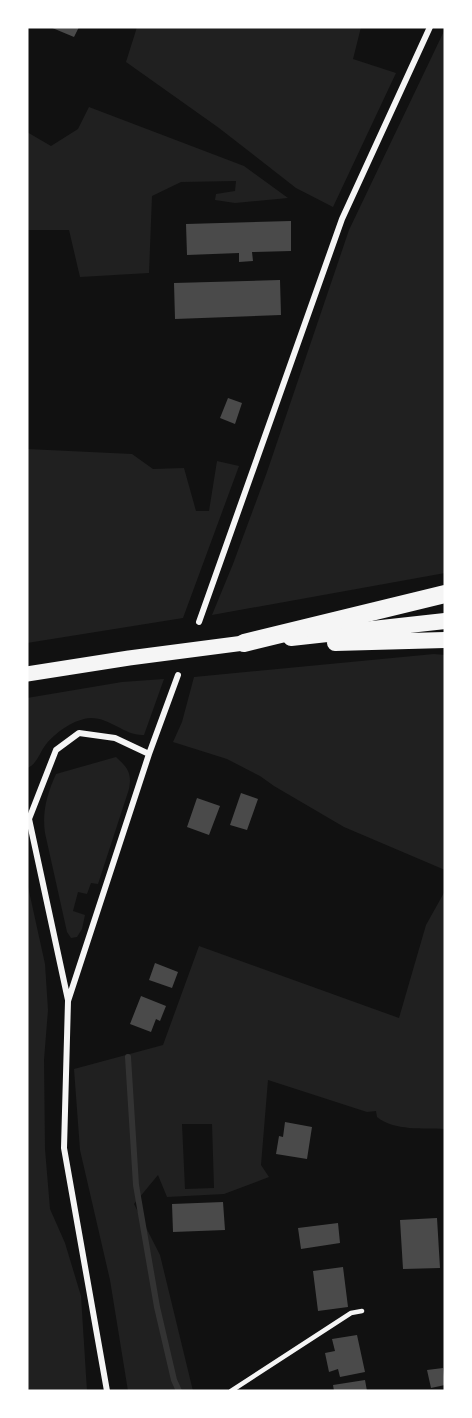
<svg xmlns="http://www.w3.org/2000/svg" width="472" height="1418" font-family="'Golos Text',sans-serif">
<rect width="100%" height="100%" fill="#111"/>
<!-- green -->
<path fill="#202020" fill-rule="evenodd" d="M137,27H361L353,59L396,73L333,207L296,188L219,128L126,62Z
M445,29V573L212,615L233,564L267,472L349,230Z
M89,107L244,166L288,198L235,203L215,200L216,194L235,191L236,181L181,182L152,196L149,273L80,277L69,230H27V132L51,146L78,129Z
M27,449L132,454L153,469L184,468L196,511H209L217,461L239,466L183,618L27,643Z
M434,654L445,655V870L344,827L274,786L260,776L227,759L173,742L182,722L194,677Z
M164,679L144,735C125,736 111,718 91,718C74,719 58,731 47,743C40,751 37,765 27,768V698L122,682Z
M116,757C128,768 132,773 129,789L98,884L91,883L87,894L78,892L73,911L85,915L82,929L77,937L71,938L67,932L45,833C42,812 47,794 56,774Z
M27,882L45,964L48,1010L44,1060L45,1149L50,1209L65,1243L81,1296L87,1391H27Z
M445,891V1129C424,1128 394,1131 377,1117L376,1111L367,1112L268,1080L261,1165L269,1177L224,1194L167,1197L158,1175L134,1204L160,1255L193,1391H128L110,1280L80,1150L74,1069L163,1045L199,946L399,1018L426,925ZM182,1124H212L214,1188L185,1189Z"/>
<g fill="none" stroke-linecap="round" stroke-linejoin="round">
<!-- stream -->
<path stroke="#333" stroke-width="6" d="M128,1057L136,1185L157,1307L174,1380L179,1391"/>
</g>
<!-- building -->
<path fill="#4a4a4a" d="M50,27H79L74,37Z
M291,221V251L252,252L253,261L239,262V253L187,255L186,224Z
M280,280L281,315L175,319L174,283Z
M228,398L242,403L235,424L220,418Z
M241,793L258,799L247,830L230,825Z
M197,798L220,806L209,835L187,827Z
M155,963L178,972L172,988L149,980Z
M141,996L166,1006L160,1021L156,1019L151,1032L130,1024Z
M285,1122L312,1127L307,1159L276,1154L279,1136L283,1137Z
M223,1202L225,1230L173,1232L172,1204Z
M437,1218L440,1268L403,1269L400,1220Z
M338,1223L340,1243L301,1249L298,1228Z
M343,1267L348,1307L318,1311L313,1271Z
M357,1335L365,1372L340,1377L338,1369L329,1372L325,1353L335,1351L332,1339Z
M443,1368L445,1385L431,1388L427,1370Z
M365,1380L367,1391H334L333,1385Z"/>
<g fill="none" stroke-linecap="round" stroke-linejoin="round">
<!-- service -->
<path stroke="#f5f5f5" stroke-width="4.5" d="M231,1391L351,1313L362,1311"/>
<!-- minor -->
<path stroke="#f5f5f5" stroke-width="6" d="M199,622L342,219L430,27
M68,1000L29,819L56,750L79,733L115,738L149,754
M107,1391L64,1148L68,1001L149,754L178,675"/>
<!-- primary -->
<path stroke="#f5f5f5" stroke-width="15" d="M27,674L129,658L244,643"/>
<!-- trunk -->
<path stroke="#f5f5f5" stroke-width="16" d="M291,638L445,621
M335,643L445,640"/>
<!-- motorway -->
<path stroke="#f5f5f5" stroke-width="18" d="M244,643L445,594"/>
</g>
<!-- border -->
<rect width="472" height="1418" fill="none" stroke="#ffffff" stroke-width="57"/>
</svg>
